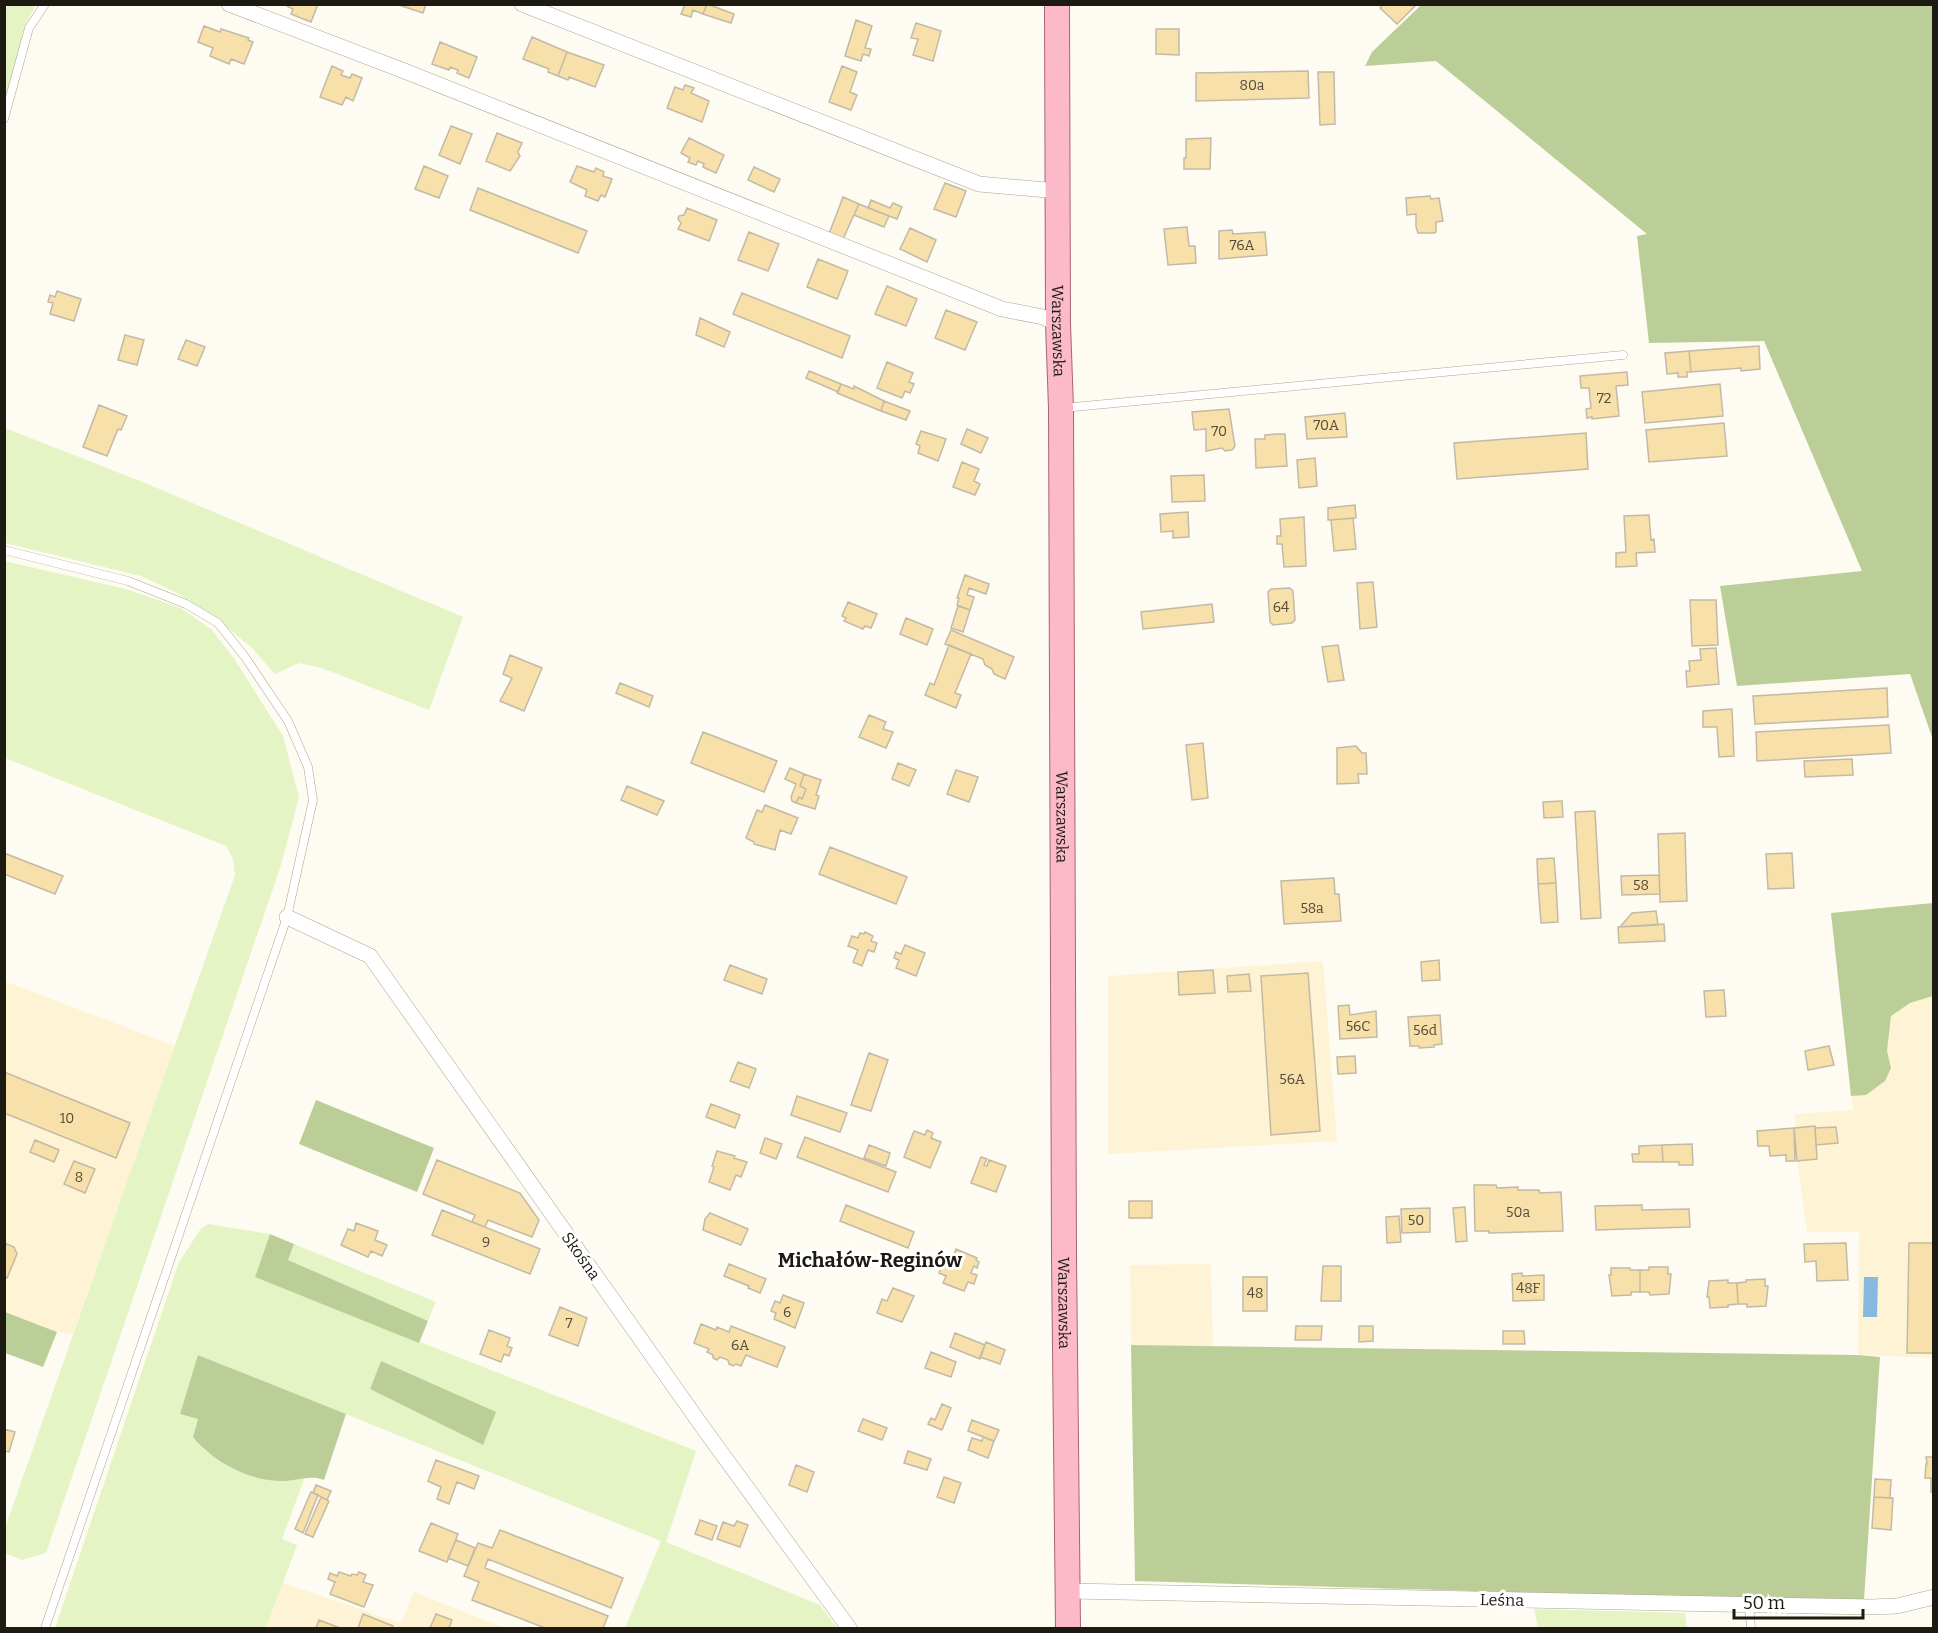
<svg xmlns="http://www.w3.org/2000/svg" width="1938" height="1633" font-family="Bitter,serif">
<rect width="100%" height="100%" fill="#fefbf2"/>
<!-- built -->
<path fill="#fff3d6" d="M1933,903V1358L1858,1355L1859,1232H1807L1797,1161L1795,1114L1853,1110L1831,913Z
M1323,961L1337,1141L1108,1154V976Z
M4,981L175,1046L73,1334L57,1332L5,1312Z
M1211,1264L1213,1347L1131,1345L1130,1265Z
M283,1583L401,1623L414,1592L505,1628H266Z"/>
<!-- green -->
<path fill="#e4f4c5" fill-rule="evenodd" d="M8,4L36,5L25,25L5,103L4,16Z
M5,428L145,483L463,617L429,710L322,668L299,663L275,674L253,649L222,623L179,594L141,576L5,543Z
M4,561L126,589L181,608L212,630L235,660L283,736L299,797L281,865L46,1553L22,1560L5,1553V1528L235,875L233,859L226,846L5,758Z
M208,1224L270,1234L255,1277L696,1451L666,1542L820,1605L837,1628H625L661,1541L199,1355L180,1414L198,1419L193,1437L204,1450L233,1469L279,1481L305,1477L282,1539L297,1545L266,1628H55L179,1262L200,1230ZM381,1361L483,1445L370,1389Z
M294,1244L436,1302L428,1321L288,1260Z
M1534,1609L1685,1613L1687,1628H1538Z"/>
<!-- forest -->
<path fill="#bcce98" d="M1421,5H1933V740L1910,674L1737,686L1720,586L1862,571L1764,341L1649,343L1637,236L1647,234L1436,61L1365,66L1372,52Z
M1933,903V996L1910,1003L1891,1016L1887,1051L1891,1068L1885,1081L1866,1095L1851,1096L1831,913Z
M316,1100L434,1148L417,1192L299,1144Z
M270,1234L294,1244L288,1260L428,1321L419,1343L255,1277Z
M5,1312L57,1332L43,1367L5,1353Z
M1131,1345L1858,1355L1880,1357L1864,1600L1611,1595L1135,1581Z
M198,1355L346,1414L324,1480C308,1474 295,1482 279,1481C248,1480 212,1461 193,1437L198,1419L180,1414Z
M381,1361L496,1412L483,1445L370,1389Z"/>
<!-- water -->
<path fill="#88bade" d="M1864,1277H1878L1877,1317H1863Z"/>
<!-- building -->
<path fill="#f7e0aa" stroke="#c3baa6" stroke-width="1.5" d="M283,4H318L311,22L291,14L293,9Z
M396,4H426L423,13Z
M685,4H707L703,14L693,10L691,17L681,14Z
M707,4L734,14L731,23L703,14Z
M1383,4H1414L1415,6L1397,24L1380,8Z
M856,20L872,26L865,48L871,49L869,56L863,54L861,61L845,56Z
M916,23L941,31L933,61L913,55L918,39L911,38Z
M204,26L220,32L221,29L249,38L248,40L253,42L244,64L231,59L229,64L210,56L213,48L198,42Z
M1156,29H1179V55L1156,54Z
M532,37L567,52L558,76L548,72L549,69L523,59Z
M440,42L477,57L469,78L457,73L458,70L450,67L449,70L432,64Z
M567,52L604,65L595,87L569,77L568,80L558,76Z
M332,66L343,71L341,75L350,78L352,74L362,78L353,101L346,97L342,105L320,97Z
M842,66L857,72L850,92L857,95L851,110L829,102Z
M1308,71L1309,98L1196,101V73Z
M1318,72H1334L1335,124L1320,125Z
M685,85L694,88L691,93L709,101L702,122L667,108L675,87L683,90Z
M451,126L472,134L460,164L439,155Z
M497,133L522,143L518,152L520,156L510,171L486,161Z
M689,138L724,155L716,173L703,167L704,164L698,161L696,165L688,162L690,158L681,153Z
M1211,138L1210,169H1184V158H1186V139Z
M424,166L448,176L439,198L415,189Z
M577,166L594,172L596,168L604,172L603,176L612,179L605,197L601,195L598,201L585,196L587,190L570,182Z
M754,167L780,179L774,192L748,180Z
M945,183L966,191L956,217L934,209Z
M478,188L587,231L578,253L470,210Z
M1430,196L1431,199L1439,198L1443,221L1436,222V232L1434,233H1418L1416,227V214L1407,215L1406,198Z
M843,197L859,204L843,239L829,234Z
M871,200L890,208L893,203L902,207L897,219L868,208Z
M859,204L889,216L884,227L854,215Z
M687,208L717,220L709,241L678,229L681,223L678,219L679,216L684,215Z
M1187,227L1189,246H1195L1196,263L1168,265L1164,229Z
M910,228L936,240L927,262L900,249Z
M1232,230L1233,234L1265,232L1267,255L1219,259V231Z
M749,232L779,244L768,271L738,260Z
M818,259L848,271L837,299L807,287Z
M887,286L917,299L906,326L875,314Z
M57,291L81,299L74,321L50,314L53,303L48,302L50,295L55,297Z
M742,293L850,336L842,358L733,314Z
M946,310L977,322L965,350L935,338Z
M700,318L730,332L724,347L696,335Z
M125,335L144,340L137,365L118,360Z
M186,340L205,347L197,366L178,359Z
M1759,346L1760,369L1741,371V368L1691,372L1689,351Z
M1689,351L1691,372H1687V377H1678V373L1667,374L1665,353Z
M887,362L913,373L909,382L914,384L910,393L905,391L902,398L877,388Z
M809,371L841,384L838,392L806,378Z
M1627,372L1628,385L1616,386L1619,416L1592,419V417L1587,418L1586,409L1591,408L1589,388H1581L1580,376Z
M841,384L854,389V386L884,401L881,411L837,393Z
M1720,384L1723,416L1645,423L1642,392Z
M884,401L910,411L906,420L881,411Z
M99,405L127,416L121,430L118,429L107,456L83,447Z
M1229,409L1235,446L1232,450L1225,451L1222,448L1206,451V429L1194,430L1192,412Z
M1345,413L1347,437L1307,439L1305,417Z
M1724,423L1727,456L1649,462L1646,430Z
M967,429L988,438L981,453L961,444Z
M921,431L946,439L938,461L918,453L920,446L916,444Z
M1586,433L1588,469L1457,479L1454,443Z
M1277,434H1285L1287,466L1256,468L1255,439H1265V435Z
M1315,458L1317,486L1299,488L1297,460Z
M962,462L979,469L974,481L980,484L975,495L953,487Z
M1204,475L1205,501L1172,502L1171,476Z
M1355,505L1356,518L1328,520V508Z
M1188,512L1189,537L1173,538V531L1161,532L1160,514Z
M1649,515L1651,540L1654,539L1655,552L1636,553L1637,566L1616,567V553L1626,552L1624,516Z
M1304,517L1306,566L1284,567L1282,544H1277V536H1281L1280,519Z
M1353,518L1356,549L1334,551L1331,520Z
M965,575L989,584L986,594L969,588L967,595L974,597L970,610L957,605L959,598H957Z
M1373,582L1377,627L1360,629L1357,583Z
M1290,588L1293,591L1295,620L1292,623L1273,625L1270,622L1268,592L1271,589Z
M1690,600H1716L1718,645L1692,646Z
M848,602L877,614L871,628L865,626L863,629L844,621L846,618L842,616Z
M1212,604L1214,622L1143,629L1141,612Z
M958,606L970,610L963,632L951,628Z
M906,618L933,629L927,645L900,634Z
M951,630L1014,657L1005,679L994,674L992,669L985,665L983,659L945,644Z
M949,645L971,654L955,693L961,695L956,708L925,695L930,683L934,685Z
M1338,645L1344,680L1328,682L1322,647Z
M1716,648L1719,684L1687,687L1686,671H1690L1689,661L1701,660L1700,649Z
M510,655L542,668L524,711L500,701L512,678L503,674Z
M620,683L653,696L649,707L616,693Z
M1887,688L1888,717L1755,724L1753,696Z
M1732,709L1734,756L1719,757L1717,727H1703V711Z
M869,715L886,722L883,729L893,732L886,748L859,737Z
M1889,725L1891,753L1757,761L1756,732Z
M703,732L777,761L764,792L691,763Z
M1203,743L1208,798L1192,800L1186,745Z
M1356,746L1362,753H1366L1367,774H1358L1359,783L1337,784V748Z
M1852,759L1853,775L1805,777L1804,761Z
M898,763L916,770L909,786L892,779Z
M790,768L804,774L800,786L806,789L802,799L799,797L796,803L792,801L791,797L796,784L785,779Z
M956,770L978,777L969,802L947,794Z
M804,774L821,780L816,795L819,796L815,809L796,803L799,797L802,799L806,789L800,786Z
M627,786L664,801L657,815L621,800Z
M1562,801L1563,817L1544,818L1543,802Z
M765,805L798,818L791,834L780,830L775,850L754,844V842L746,838L757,810L762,812Z
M1595,811L1601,918L1581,919L1575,812Z
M1685,833L1687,901L1660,902L1658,834Z
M830,847L907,877L896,904L819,874Z
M4,853L63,876L55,894L4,874Z
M1792,853L1794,888L1768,889L1766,854Z
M1554,858L1556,883L1538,884L1537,859Z
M1659,875L1660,894L1622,895L1621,876Z
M1334,878L1335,894H1339L1341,921L1284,924L1281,881Z
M1556,883L1558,922L1541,923L1538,884Z
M1656,911L1658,925L1620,927L1632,913Z
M1664,924L1665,941L1619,943L1618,927Z
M865,932L873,936L871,941L877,943L874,952L868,950L862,966L853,962L858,950L848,946L852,936L858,938L860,933L864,934Z
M905,945L925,953L916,976L896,968L899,960L894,958L896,952L901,954Z
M1439,960L1440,980L1422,981L1421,962Z
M730,965L767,979L762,994L724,980Z
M1213,970L1215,993L1179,995L1178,972Z
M1308,973L1320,1131L1271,1135L1261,976Z
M1249,974L1251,991L1228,992L1227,976Z
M1724,990L1726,1016L1706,1017L1704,991Z
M1349,1005L1350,1015L1376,1011L1377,1037L1340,1039L1338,1006Z
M1440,1015L1442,1044L1434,1045V1047L1419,1048V1046H1410L1408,1017Z
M1829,1046L1834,1065L1808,1070L1805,1051Z
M869,1053L888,1060L871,1111L851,1105Z
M1355,1056L1356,1073L1338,1074L1337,1057Z
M738,1062L756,1069L749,1088L730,1081Z
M4,1072L130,1123L116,1158L4,1113Z
M797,1096L847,1113L840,1132L791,1115Z
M711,1104L740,1115L735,1128L706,1117Z
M1815,1126L1817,1159L1797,1161L1794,1128Z
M1836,1127L1838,1143L1816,1145L1815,1128Z
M1794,1128L1795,1161H1786V1155L1770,1156L1769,1146H1758L1757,1131Z
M927,1130L933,1133L931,1138L941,1142L930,1168L904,1157L914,1131L925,1135Z
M805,1137L896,1172L888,1192L797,1157Z
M765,1138L782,1144L776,1159L760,1153Z
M35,1140L59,1150L54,1162L30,1152Z
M1692,1144L1693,1165H1679V1162H1663L1662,1145Z
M869,1145L890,1153L886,1166L864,1158Z
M1662,1145L1663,1162H1633L1632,1154H1639V1146Z
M717,1151L735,1156L734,1158L747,1162L741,1177L736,1175L730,1190L709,1182L714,1167L712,1166Z
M981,1157L987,1159L984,1165L987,1166L989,1160L1006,1166L996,1192L971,1183Z
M437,1160L520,1193L539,1220L532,1237L488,1220L485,1227L472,1222L475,1215L423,1194Z
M74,1161L95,1169L85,1193L64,1184Z
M1474,1185H1496L1497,1188L1518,1187V1190H1539L1540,1193L1561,1192L1563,1231L1489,1233V1231H1475Z
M1129,1201H1152V1218H1129Z
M846,1205L914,1232L908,1248L840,1221Z
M1642,1205V1210L1689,1209L1690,1227L1596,1230L1595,1206Z
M1465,1207L1467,1241L1456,1242L1453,1208Z
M1430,1208V1232L1402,1233L1401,1209Z
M442,1210L540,1249L530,1274L432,1235Z
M710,1213L748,1229L741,1245L703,1230L705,1219Z
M1399,1216L1401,1242L1387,1243L1386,1217Z
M356,1223L378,1231L375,1240L387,1245L382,1256L371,1251L368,1257L341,1245L348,1229L354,1231Z
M4,1243L14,1247L17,1254L7,1278L4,1277Z
M1846,1243L1848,1280L1817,1281L1816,1261L1805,1262L1804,1244Z
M1909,1243H1934V1353H1907Z
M956,1249L977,1258L976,1260L979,1262L977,1268L974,1266L971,1273L977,1275L974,1284L968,1282L964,1291L943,1283L946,1276L939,1273L941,1267L949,1269Z
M729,1264L766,1279L760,1293L748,1288L749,1286L724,1276Z
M1323,1266H1341V1301H1321Z
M1649,1267H1668V1274H1671L1669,1294L1650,1295L1649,1292H1640V1270H1649Z
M1611,1268H1630V1270H1640V1292H1631V1295L1612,1296L1609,1275H1611Z
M1522,1273V1276L1544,1275V1300L1513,1301L1512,1274Z
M1243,1277H1267V1311H1243Z
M1765,1279V1286H1768L1766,1306L1747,1307V1304H1738L1737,1283L1746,1282V1280Z
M1728,1280V1283H1737L1738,1304L1728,1305V1307L1710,1308L1709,1297H1707L1709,1281Z
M893,1288L914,1296L902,1322L877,1313L882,1299L887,1301Z
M783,1295L804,1303L795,1328L774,1319L776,1313L771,1311L775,1301L780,1303Z
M560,1307L587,1318L578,1346L549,1335Z
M701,1324L716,1330L717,1327L729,1332L731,1326L785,1347L777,1367L746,1355L741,1366L736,1364L733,1366L729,1364L728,1360L720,1357L717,1360L713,1358V1355L707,1352L709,1349L694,1343Z
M1296,1326H1322L1321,1340H1295Z
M1359,1326H1373V1341L1359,1342Z
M489,1330L510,1338L507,1346L512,1348L509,1356L504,1354L501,1362L480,1354Z
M1503,1331H1524L1525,1344H1503Z
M955,1333L985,1345L980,1359L950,1347Z
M986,1342L1005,1350L1000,1364L980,1357Z
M931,1352L956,1362L951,1377L925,1368Z
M942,1404L951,1408L942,1430L928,1424L931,1418L935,1420Z
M863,1419L887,1428L882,1440L858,1431Z
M972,1420L999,1430L994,1441L968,1431Z
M4,1429L15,1432L9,1452L4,1451Z
M983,1437L994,1441L988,1458L968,1450L972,1438L982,1441Z
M908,1451L931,1459L927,1470L904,1463Z
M1926,1457H1934V1492H1931V1478H1925L1926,1464H1927Z
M436,1460L479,1476L474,1489L457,1482L449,1504L437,1499L441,1487L428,1481Z
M796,1465L814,1472L807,1492L789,1485Z
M944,1477L961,1483L954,1503L937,1497Z
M1875,1479L1891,1480L1890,1498L1874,1497Z
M316,1485L331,1491L327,1500L313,1493Z
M311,1492L318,1495L303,1533L295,1529Z
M321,1497L329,1501L313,1537L305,1534Z
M1874,1497L1893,1498L1891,1530L1872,1528Z
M700,1520L717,1526L712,1540L695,1534Z
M737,1521L748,1525L740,1547L717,1539L723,1522L734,1526Z
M431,1523L458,1534L447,1562L419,1551Z
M500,1530L623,1578L611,1608L488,1559L485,1568L608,1616L603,1628H545L472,1600L479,1582L464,1576L467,1569L478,1543L492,1548Z
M456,1540L475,1548L468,1566L448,1558Z
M339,1572L351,1576L352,1574L357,1575L359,1572L366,1575L363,1582L373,1585L364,1607L330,1594L335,1582L328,1579L330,1573L337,1576Z
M363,1614L393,1626L392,1628H358Z
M436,1614L452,1620L449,1628H430Z
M319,1620L340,1628H316Z"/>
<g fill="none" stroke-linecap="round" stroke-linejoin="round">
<defs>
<path id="lane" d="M4,119L29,28L45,4
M1063,408L1623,355
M4,550L128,581L186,604L218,623L245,657L288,721L308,767L313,800L287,917L45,1628
M1749,1605L1751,1628"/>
<path id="street" d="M229,4L407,72L1002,309L1043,317L1058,324
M522,4L979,184L1058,191
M287,917L370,956L704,1429L849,1628
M1069,1591L1871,1607L1897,1606L1934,1597"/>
<g id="primary">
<path id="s1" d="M1057,4L1058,324L1061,408L1064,1256L1068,1628"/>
</g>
</defs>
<!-- lane casing -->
<use href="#lane" stroke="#aea692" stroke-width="9"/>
<!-- street casing -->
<use href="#street" stroke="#aea692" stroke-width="16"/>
<!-- primary casing -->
<use href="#primary" stroke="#ab6372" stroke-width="26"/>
<!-- lane -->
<use href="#lane" stroke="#fff" stroke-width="8"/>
<!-- street -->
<use href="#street" stroke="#fff" stroke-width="15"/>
<!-- primary -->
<use href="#primary" stroke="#fbb9ca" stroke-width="24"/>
</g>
<g text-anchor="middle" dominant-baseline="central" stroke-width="6" stroke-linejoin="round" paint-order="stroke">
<!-- number labels -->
<g font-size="14" fill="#544c38">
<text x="1252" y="85">80a</text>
<text x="1242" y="245">76A</text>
<text x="1604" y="398">72</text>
<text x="1326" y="425">70A</text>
<text x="1219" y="431">70</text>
<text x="1281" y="607">64</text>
<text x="1641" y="885">58</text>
<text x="1312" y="908">58a</text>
<text x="1358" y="1026">56C</text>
<text x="1425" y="1030">56d</text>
<text x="1292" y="1079">56A</text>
<text x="67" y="1118">10</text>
<text x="79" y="1177">8</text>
<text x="1518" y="1212">50a</text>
<text x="1416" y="1220">50</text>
<text x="486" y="1242">9</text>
<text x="1528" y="1288">48F</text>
<text x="1255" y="1293">48</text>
<text x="787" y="1312">6</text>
<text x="569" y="1323">7</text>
<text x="740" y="1345">6A</text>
</g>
<!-- street labels -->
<g font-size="16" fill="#1d1a12" stroke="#fff">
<text stroke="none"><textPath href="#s1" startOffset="327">Warszawska</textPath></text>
<text stroke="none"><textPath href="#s1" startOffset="813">Warszawska</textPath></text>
<text transform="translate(581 1256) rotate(55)">Skośna</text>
<text stroke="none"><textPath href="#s1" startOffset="1299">Warszawska</textPath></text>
<text transform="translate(1502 1600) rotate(1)">Leśna</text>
</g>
<!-- quarter labels -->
<g font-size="20" font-weight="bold" fill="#1d1a12" stroke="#fff">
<text x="870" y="1260">Michałów-Reginów</text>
</g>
</g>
<!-- border -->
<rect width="1938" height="1633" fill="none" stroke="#1d1a12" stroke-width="12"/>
<!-- scale -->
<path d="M1734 1609v9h129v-9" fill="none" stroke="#1d1a12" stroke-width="3"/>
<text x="1743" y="1609" font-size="18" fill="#1d1a12" stroke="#ffffff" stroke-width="4.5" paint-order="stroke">50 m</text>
</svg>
